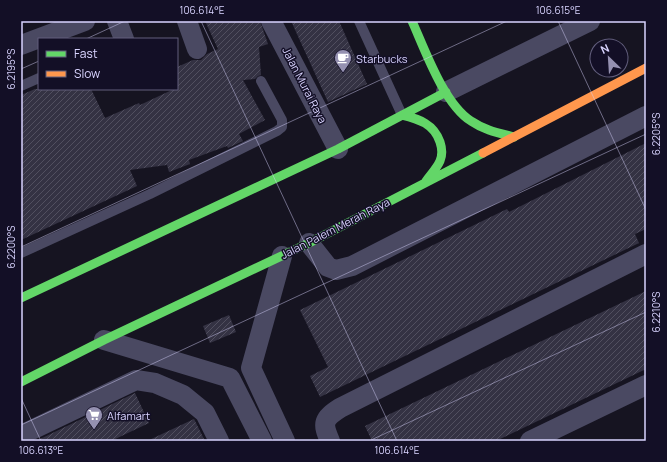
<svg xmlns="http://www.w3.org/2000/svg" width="667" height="462" font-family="Manrope,sans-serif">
<defs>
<pattern id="building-hatch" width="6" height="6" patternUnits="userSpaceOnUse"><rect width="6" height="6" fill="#343243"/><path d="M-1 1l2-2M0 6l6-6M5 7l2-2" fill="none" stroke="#514f5f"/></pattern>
</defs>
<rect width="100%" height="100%" fill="#161421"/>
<!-- building -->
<path fill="url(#building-hatch)" d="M205,21H260L268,44L259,47L261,75L258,76L255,79L243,80L265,120L239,134L243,141L228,148L227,146L189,160L190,164L169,172L167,165L130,170L137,186L21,240V95L35,89H91L105,118L139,103L140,105L174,89H177V67L193,60H201L207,54L218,49Z
M291,21H339L367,84L328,102Z
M646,143V229L635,234L639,243L320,397L310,376L328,367L300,310L507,209L509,212Z
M646,291V369L496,441H372L365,426Z
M229,315L236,332L210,343L203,326Z
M135,393L149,423L111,441H36Z
M194,419L205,441H147Z"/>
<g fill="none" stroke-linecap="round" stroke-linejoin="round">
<!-- lane -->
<path stroke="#4a4962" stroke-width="10" d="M359,21L402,115
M21,86L39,78
M21,253L150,194L277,131L282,127V120L261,81"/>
<!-- street -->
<path stroke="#4a4962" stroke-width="20" d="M117,21L124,39
M187,21L197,49
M271,21L338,149
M21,45L85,21
M446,92L590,21
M309,243L328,267L336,270L352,266L646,116
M282,256L251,368L285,441
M104,340L230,378L262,441
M21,435L136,380L155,383L183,395L205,413L219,441
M330,441C322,423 323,419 340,408L646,254
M530,441L646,385"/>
<!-- fast -->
<path stroke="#63d668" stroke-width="9" d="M412,21C425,50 444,104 471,121C484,130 499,133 514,137
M402,115C419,119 434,124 440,142C442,148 443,154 440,161C437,168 431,174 426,181
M21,298L338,149L446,92
M21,382L104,340L309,243L483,153"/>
<!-- slow -->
<path stroke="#ff974d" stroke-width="9" d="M483,153L646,68"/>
</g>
<!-- ticks -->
<path fill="none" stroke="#d9d4ff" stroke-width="1" stroke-opacity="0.45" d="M201,21L397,441M558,21L646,210M86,39L125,21M21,69L39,61M21,247L507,21M21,398L41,441M21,425L646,134M369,441L646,312"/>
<!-- icons -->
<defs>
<symbol id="cafe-pin" viewBox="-11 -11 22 30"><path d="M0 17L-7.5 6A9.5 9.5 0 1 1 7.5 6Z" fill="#9591b1" stroke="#130f26"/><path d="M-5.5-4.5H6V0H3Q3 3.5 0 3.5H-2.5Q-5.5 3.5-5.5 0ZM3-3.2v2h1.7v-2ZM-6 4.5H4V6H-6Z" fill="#fff"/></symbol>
<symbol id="supermarket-pin" viewBox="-11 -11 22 30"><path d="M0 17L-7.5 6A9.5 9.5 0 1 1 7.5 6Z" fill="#9591b1" stroke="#130f26"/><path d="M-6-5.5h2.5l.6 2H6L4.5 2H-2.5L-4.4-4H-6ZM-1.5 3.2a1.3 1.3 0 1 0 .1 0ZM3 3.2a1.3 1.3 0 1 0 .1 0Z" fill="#fff"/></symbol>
</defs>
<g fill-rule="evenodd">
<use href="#cafe-pin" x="333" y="48" width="20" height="27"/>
<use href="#supermarket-pin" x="84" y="405" width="20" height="27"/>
</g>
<g text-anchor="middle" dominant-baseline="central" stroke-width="3" stroke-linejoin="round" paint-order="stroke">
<!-- poi labels -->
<g font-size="11" fill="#d9d4ff" stroke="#130f26" text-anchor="start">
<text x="356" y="58">Starbucks</text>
<text x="107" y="415">Alfamart</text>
</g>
<!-- street labels -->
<g font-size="11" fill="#d9d4ff" stroke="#130f26">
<text transform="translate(305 85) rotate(63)">Jalan Murai Raya</text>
<text transform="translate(335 228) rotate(-27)">Jalan Palem Merah Raya</text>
</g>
</g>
<!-- border -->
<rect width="667" height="462" fill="none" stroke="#130f26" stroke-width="44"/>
<!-- legend -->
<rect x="38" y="38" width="140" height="52" fill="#130f26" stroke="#625e7d"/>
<rect x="46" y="51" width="20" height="6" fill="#63d668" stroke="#625e7d"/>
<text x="74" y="58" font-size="12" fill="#d9d4ff">Fast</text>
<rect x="46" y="71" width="20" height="6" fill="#ff974d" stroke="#625e7d"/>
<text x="74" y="78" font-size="12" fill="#d9d4ff">Slow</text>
<!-- north arrow -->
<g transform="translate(609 58) rotate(335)"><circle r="19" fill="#130f26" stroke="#625e7d"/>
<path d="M0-3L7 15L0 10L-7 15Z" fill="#9591b1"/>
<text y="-6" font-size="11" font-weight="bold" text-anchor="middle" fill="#d9d4ff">N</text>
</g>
<rect x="22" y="22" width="623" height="418" fill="none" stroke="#d9d4ff" stroke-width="1.5"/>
<g font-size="10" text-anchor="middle" fill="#d9d4ff">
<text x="202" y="14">106.614°E</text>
<text x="558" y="14">106.615°E</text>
<text transform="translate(11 69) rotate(-90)" y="4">6.2195°S</text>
<text transform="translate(656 134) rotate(-90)" y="4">6.2205°S</text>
<text transform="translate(11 247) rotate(-90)" y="4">6.2200°S</text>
<text transform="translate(656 312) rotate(-90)" y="4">6.2210°S</text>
<text x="41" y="454">106.613°E</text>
<text x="397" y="454">106.614°E</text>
</g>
</svg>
